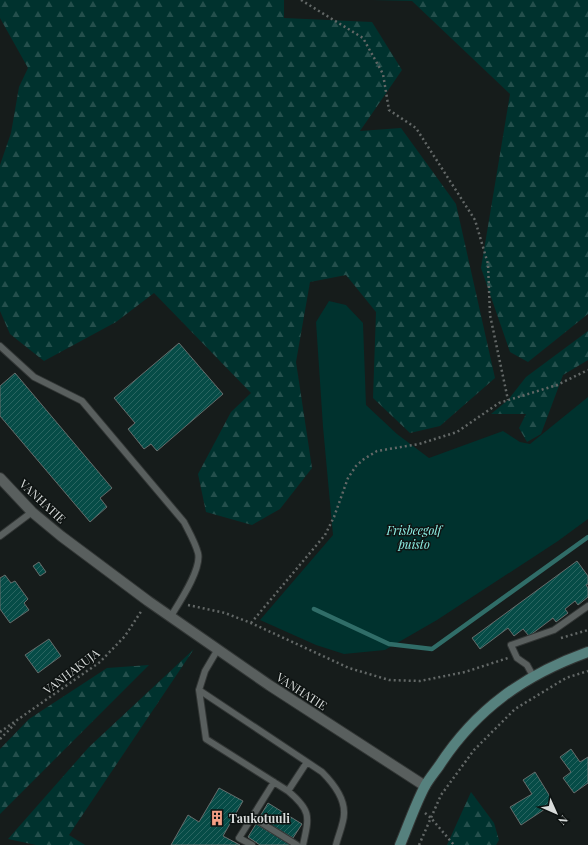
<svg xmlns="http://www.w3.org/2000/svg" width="588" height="845" font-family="'Playfair Display',serif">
<defs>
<pattern id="forest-firs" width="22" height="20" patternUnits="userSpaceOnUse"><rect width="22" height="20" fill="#00322e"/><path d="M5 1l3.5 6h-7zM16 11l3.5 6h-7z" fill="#244f4c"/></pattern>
<pattern id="building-hatch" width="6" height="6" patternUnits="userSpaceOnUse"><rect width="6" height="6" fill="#064c47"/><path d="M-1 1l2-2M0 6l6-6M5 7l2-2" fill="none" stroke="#2a6561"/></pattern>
</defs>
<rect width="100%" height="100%" fill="#161c1b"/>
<!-- forest -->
<path fill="url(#forest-firs)" d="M0,0H284V18L372,22L402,70L360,131L401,128L456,204L495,378L440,426L410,433L373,398L376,312L346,275L310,282L296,362L312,468L280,509L252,525L206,512L198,474L231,412L251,393L154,293L116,322L44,361L10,334L0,311V165L11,133L19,87L28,68L0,18Z
M373,0H588V314L528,362L510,352L481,268L510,94L412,1Z
M588,331V360L563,375L541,434L527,442L519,428L526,414H491L508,400L526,377Z
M194,649L69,835L85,845H36L8,839L89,747Z
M149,665L0,814V749L29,719L107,668Z
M471,792L494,823L499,840L496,845H447Z"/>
<!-- green -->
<path fill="#00322e" d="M329,301L346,305L363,323L366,405L397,434L429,458L503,431L520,442L530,444L588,397V519L558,541L437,620L385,650L344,654L316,645L260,620L333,535L323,427L316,322Z"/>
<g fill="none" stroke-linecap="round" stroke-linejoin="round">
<!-- stream -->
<path stroke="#306d68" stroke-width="4.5" d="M314,609L389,644L432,649L588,537"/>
</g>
<!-- building -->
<path fill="url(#building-hatch)" stroke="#666d6c" d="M179,343L223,394L157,451L151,444L144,449L128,429L135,423L114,398Z
M15,373L112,488L100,498L107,507L90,522L0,416V386Z
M577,561L588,576V584L586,585L588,588V597L578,605L575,601L565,609L568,613L556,622L553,618L529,636L523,629L514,636L508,628L480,649L472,638Z
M39,562L46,572L40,576L33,566Z
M5,575L11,583L15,581L28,599L24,603L29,610L10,623L0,609V578Z
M49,639L61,656L38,673L25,655Z
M571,749L580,762L588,757V783L574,793L563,778L571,772L560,757Z
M535,772L554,803L521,825L510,807L532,794L523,780Z
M219,788L243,801L223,836L240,845H171L188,815L199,822Z
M268,803L302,824L293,838L259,818Z
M256,824L290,844L289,845H260L248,837Z"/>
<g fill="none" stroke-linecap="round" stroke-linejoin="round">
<defs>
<path id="lane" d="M0,346L34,377L82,401L184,522C189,532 195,542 198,553C202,569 179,603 171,616
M0,536L32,512
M218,649L205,671L199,690L322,772C333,783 345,798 344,814C344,823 338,836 336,845
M533,676L527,665L517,658L511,645L554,630L588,606
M199,690L206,739L288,791C312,811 309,817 303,845
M288,791L307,762
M252,817L297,845
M252,845L239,838L274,782"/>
<path id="street" d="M0,478L32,512L61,536L148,601L269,685L425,786"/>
<path id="secondary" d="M400,845C408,826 415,805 425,786C429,779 434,773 439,766C476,709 524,675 588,652"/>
</defs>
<!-- lane casing -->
<use href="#lane" stroke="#323635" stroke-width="8"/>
<!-- street casing -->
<use href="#street" stroke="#323635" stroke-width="12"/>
<!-- secondary casing -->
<use href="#secondary" stroke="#323635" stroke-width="12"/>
<!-- path -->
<path stroke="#636867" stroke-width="2.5" stroke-dasharray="2 3" stroke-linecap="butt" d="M301,0L363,38L383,74L389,110L416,128L475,220L488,264L490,315L508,400
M188,605L225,613L251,623L349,668L389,680L420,681L465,672L508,658
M251,623L325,535L334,517L348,478L356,466L364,459L377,451L419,444L457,432L499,403L557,385L588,370
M561,638L588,630
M0,732L100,662L125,636L142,610
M0,739L15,724
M425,813L431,818L454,845
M419,845L441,795L474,750L515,709L566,678L588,671"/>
<!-- lane -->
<use href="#lane" stroke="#595f5e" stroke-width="6"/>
<!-- street -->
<use href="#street" stroke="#595f5e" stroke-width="10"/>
<!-- secondary -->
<use href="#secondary" stroke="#56817e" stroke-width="10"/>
</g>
<!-- icons -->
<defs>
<symbol id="building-bare" viewBox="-9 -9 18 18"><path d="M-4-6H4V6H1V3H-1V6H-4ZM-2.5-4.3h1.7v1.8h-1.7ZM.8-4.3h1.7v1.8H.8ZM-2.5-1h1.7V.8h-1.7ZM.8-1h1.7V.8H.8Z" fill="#f39f85" stroke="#0e1312" stroke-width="2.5" paint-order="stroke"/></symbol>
</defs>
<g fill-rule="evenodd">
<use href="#building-bare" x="206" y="807" width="22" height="22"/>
</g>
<g text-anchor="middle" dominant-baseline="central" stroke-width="3" stroke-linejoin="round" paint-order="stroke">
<!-- street labels -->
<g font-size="12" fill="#d8dcdb" stroke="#0e1312">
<text transform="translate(43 501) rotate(43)">VANHATIE</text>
<text transform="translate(71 671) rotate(-37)">VANHAKUJA</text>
<text transform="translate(302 691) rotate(33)">VANHATIE</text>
</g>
<!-- park labels -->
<g font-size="12" font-style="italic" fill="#90f2e8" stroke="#0e1312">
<text x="414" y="530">Frisbeegolf<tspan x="414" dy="14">puisto</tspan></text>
</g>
<!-- poi labels -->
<g font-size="12" font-weight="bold" fill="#d8dcdb" stroke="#0e1312" text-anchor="start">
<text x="229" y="818">Taukotuuli</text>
</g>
</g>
<!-- north arrow -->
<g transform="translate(556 813) rotate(135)" stroke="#0e1312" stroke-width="3" paint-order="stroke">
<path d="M0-3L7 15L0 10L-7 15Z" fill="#d8dcdb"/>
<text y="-6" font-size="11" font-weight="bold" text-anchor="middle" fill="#d8dcdb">N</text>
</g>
</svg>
